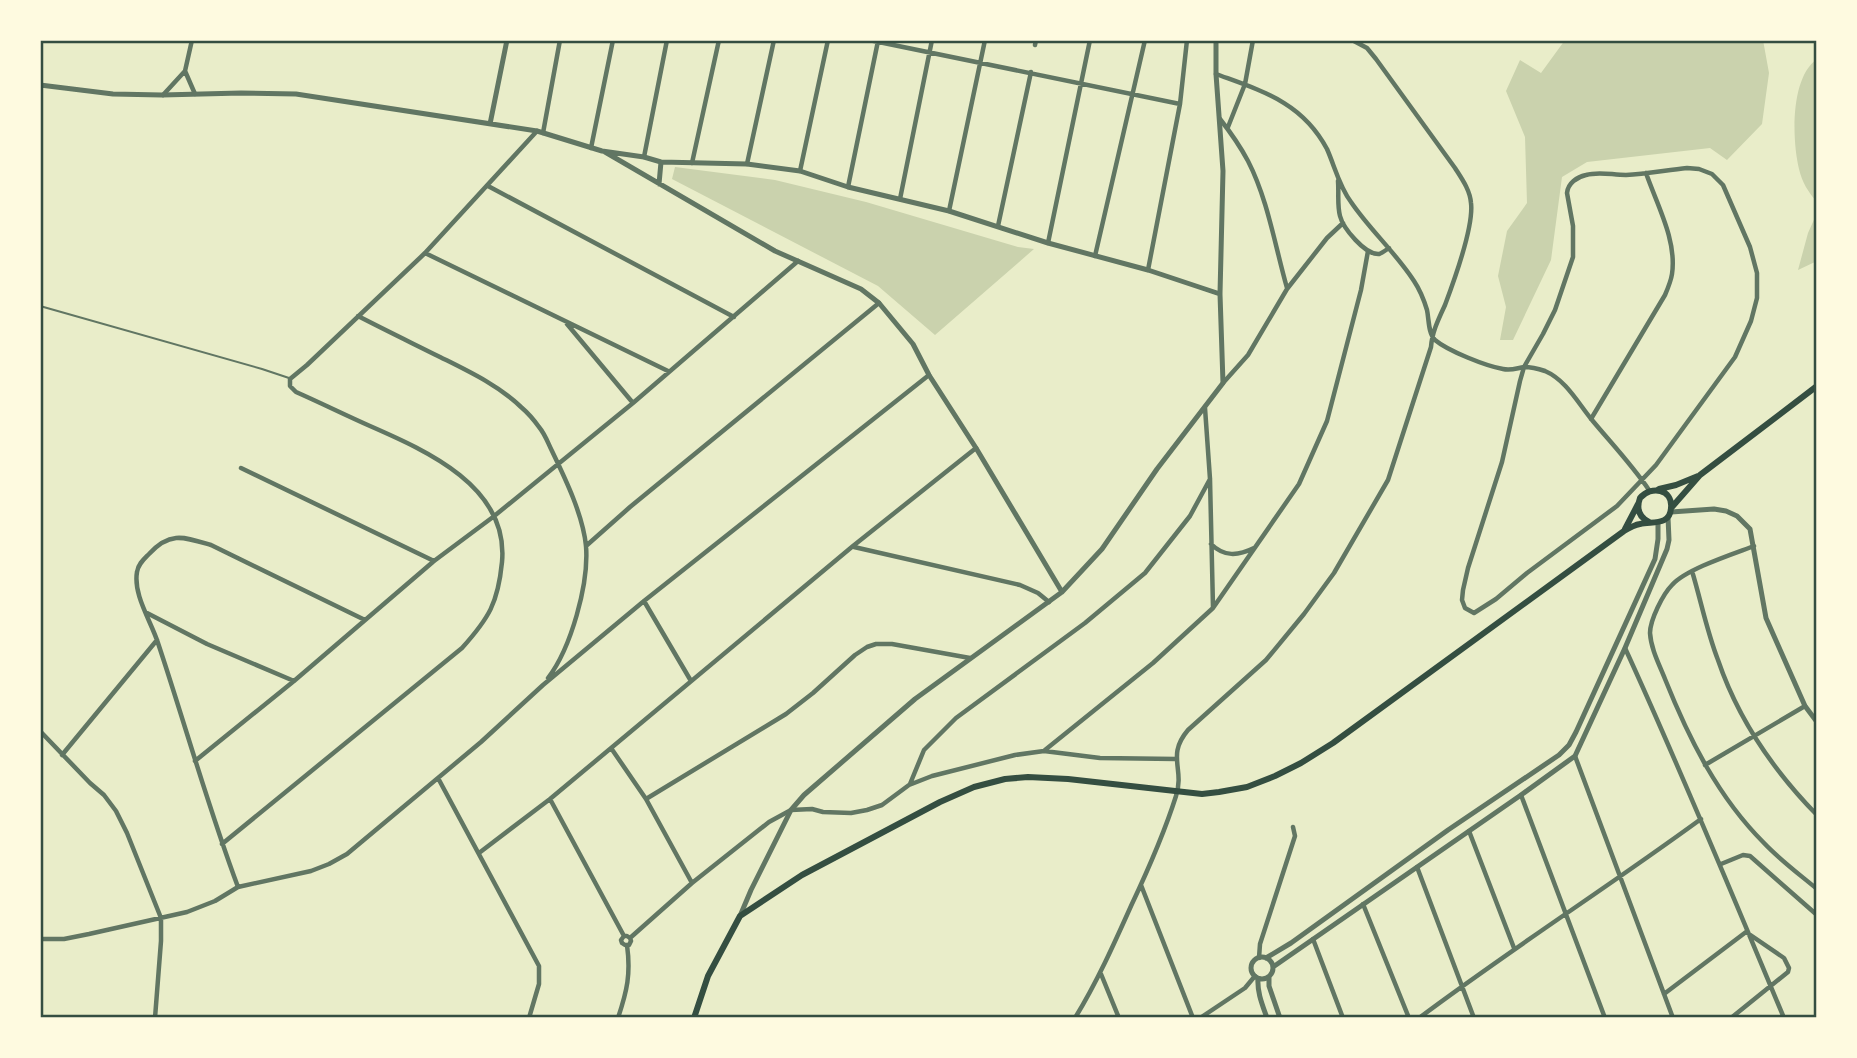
<svg xmlns="http://www.w3.org/2000/svg" width="1857" height="1058" font-family="Roboto,sans-serif">
<rect width="100%" height="100%" fill="#e9edc9"/>
<!-- green -->
<path fill="#cad2ad" d="M1565,40H1763L1769,73L1762,124L1727,160L1710,148L1587,162L1562,177L1551,260L1513,340H1500L1506,307L1498,276L1507,231L1527,203L1525,137L1506,91L1520,60L1541,73Z
M1817,59V202C1808,192 1802,182 1799,169C1792,140 1790,78 1817,59Z
M675,167L775,180L866,202L1018,247L1034,249L935,335L878,286L672,179Z
M1817,213V261L1798,270L1808,233Z"/>
<g fill="none" stroke-linecap="round" stroke-linejoin="round">
<!-- service -->
<path stroke="#617663" stroke-width="2" d="M40,306L262,369L289,378"/>
<!-- minor -->
<path stroke="#617663" stroke-width="4.5" d="M869,40L1180,104
M1035,45L1036,40
M185,71L195,94
M1216,74C1262,91 1302,102 1327,149C1335,167 1339,186 1351,202C1370,230 1396,253 1414,281C1420,290 1424,300 1427,310C1429,319 1428,333 1435,340C1448,351 1486,366 1503,369C1511,371 1517,368 1524,367C1530,367 1539,369 1545,371C1566,380 1578,403 1592,420C1612,444 1632,465 1649,490
M163,95L185,71L192,40
M1220,119C1231,133 1240,146 1248,161C1268,200 1275,246 1287,288
M1228,127L1245,84L1253,40
M543,133L560,40
M591,148L613,40
M644,157L667,40
M692,163L719,40
M747,164L774,40
M1687,168L1699,169L1712,174L1723,185L1750,247L1757,273V298L1751,321L1735,357L1656,465L1617,506L1527,573L1496,599L1474,613L1465,608L1462,600L1463,590L1468,568L1502,462L1520,381L1524,367L1543,334L1555,310L1573,257V226L1567,193C1568,183 1577,177 1586,175C1599,171 1612,175 1626,175C1646,174 1667,170 1687,168Z
M800,171L828,40
M1338,181C1339,192 1337,205 1340,216C1343,228 1365,255 1379,254C1382,253 1386,250 1389,248
M488,186L734,317
M848,187L878,41
M900,199L932,40
M949,211L985,40
M998,226L1031,72
M1048,243L1090,40
M425,253L668,371
M1095,256L1145,40
M1148,270L1180,104L1187,40
M358,316C385,330 412,343 440,357C468,371 498,385 521,407C528,413 534,420 539,427C545,434 548,443 552,451C565,478 583,515 586,546C589,584 571,648 548,678
M567,324L633,403
M1223,383L1248,355L1287,289L1327,238L1343,223
M1205,408L1210,479L1213,607
M1591,419L1665,295C1668,288 1671,281 1672,274C1677,240 1657,205 1646,173
M241,468L434,561
M1211,544C1224,557 1238,556 1254,548
M586,546L630,507L879,303
M1754,546C1733,554 1686,569 1672,585C1663,594 1650,620 1650,633C1651,649 1659,664 1665,679C1689,739 1718,797 1764,843C1780,860 1799,874 1817,889
M854,547L1020,585L1038,593L1049,602
M1692,571C1701,601 1707,632 1718,660C1738,719 1774,771 1817,815
M644,601L691,681
M147,613L207,644L294,681
M1625,648C1681,770 1732,894 1784,1018
M40,731L90,783L104,795L116,811L127,833L161,918V941L155,1018
M611,748L646,799L692,883
M1045,750L1153,663L1213,608L1299,484L1327,421L1361,290L1368,251
M62,755L157,640
M1575,756L1673,1018
M195,761L294,681L434,561L493,517L633,403L798,261
M1705,765L1805,706
M438,778L539,966V984L529,1018
M910,784L924,750L956,718L1085,623L1145,573L1190,516L1210,479
M1521,795L1605,1018
M550,799L624,936
M646,799L786,714L813,693L855,655L867,647L876,644H892L970,658
M1469,831L1514,948
M222,844L462,648C489,618 498,603 502,562C509,487 427,451 370,426C345,415 321,403 296,392L290,386V379L307,365L425,253L537,131
M479,853L550,799L853,546L976,448
M1721,864L1743,855L1750,856L1817,915
M1417,867L1474,1018
M1141,885L1193,1018
M238,887C208,807 185,724 158,643C151,621 133,595 137,572C138,564 144,559 149,554C170,531 184,537 211,545L365,620
M1363,904L1409,1018
M630,938L627,936H624L621,940L622,943L625,945H629L631,941L630,938L692,883L769,822L791,810L812,809L823,812L851,813L867,810L882,805L909,785L932,776L1015,755L1044,751L1100,758L1176,759
M40,939H64L89,934L187,912L215,901L238,887L311,871L329,864L347,854L481,742L543,685L644,601L929,375
M1313,939L1343,1018
M1259,958L1260,944L1295,836L1293,827
M1101,974L1119,1018
M1664,994L1746,932L1784,958L1789,968L1788,972L1731,1018
M618,1018C627,991 631,974 627,945
M1075,1018C1097,982 1114,944 1131,906C1148,870 1164,834 1176,796C1185,768 1166,756 1188,730L1266,660L1304,614L1334,573L1388,480L1431,347C1432,332 1439,318 1445,305C1454,281 1474,227 1471,203C1470,190 1462,179 1455,168L1376,59L1367,48L1352,40
M1200,1018L1245,988L1255,976
M1419,1018C1511,949 1608,887 1701,819"/>
<!-- tertiary -->
<path stroke="#617663" stroke-width="5" d="M40,85L113,94L162,95L241,93L296,94L537,131L602,151L644,157L661,162L747,164L800,171L848,187L949,211L1048,243L1148,270L1220,294
M490,124L507,40
M605,152L775,251L861,289L879,303L913,344L929,375L976,448L1062,592
M659,184L661,162
M1671,512L1714,509L1726,511L1737,516L1750,529L1766,618L1805,706L1817,722
M740,916L751,890L791,810L804,795L915,699L1062,592L1102,549L1157,469L1223,383L1220,294L1223,171L1216,74V40
M1251 968a11 11 0 1 1 22 0a11 11 0 1 1-22 0Z
M1266,958L1291,943L1448,830L1559,755L1569,745L1576,732L1655,559L1658,539V523
M1273,967L1521,795L1575,756L1625,648L1667,549L1669,540L1668,517
M1269,977V986L1280,1018
M1258,978C1257,992 1262,1004 1267,1018"/>
<!-- secondary -->
<path stroke="#344e41" stroke-width="6" d="M1659,489L1676,485L1698,476
M1672,507L1700,475L1817,386
M1625,529L1638,504
M694,1018L708,976L740,916L802,875L940,802L974,787L1005,779L1028,777L1068,779L1202,794L1219,792L1247,787L1275,776L1301,763L1333,743L1624,531C1629,528 1634,525 1640,524C1652,521 1670,526 1671,508C1673,489 1651,485 1640,498C1636,509 1639,517 1649,522"/>
</g>
<!-- border -->
<rect width="1857" height="1058" fill="none" stroke="#fefae0" stroke-width="84"/>
<rect x="42" y="42" width="1773" height="974" fill="none" stroke="#344e41" stroke-width="2.5"/>
</svg>
